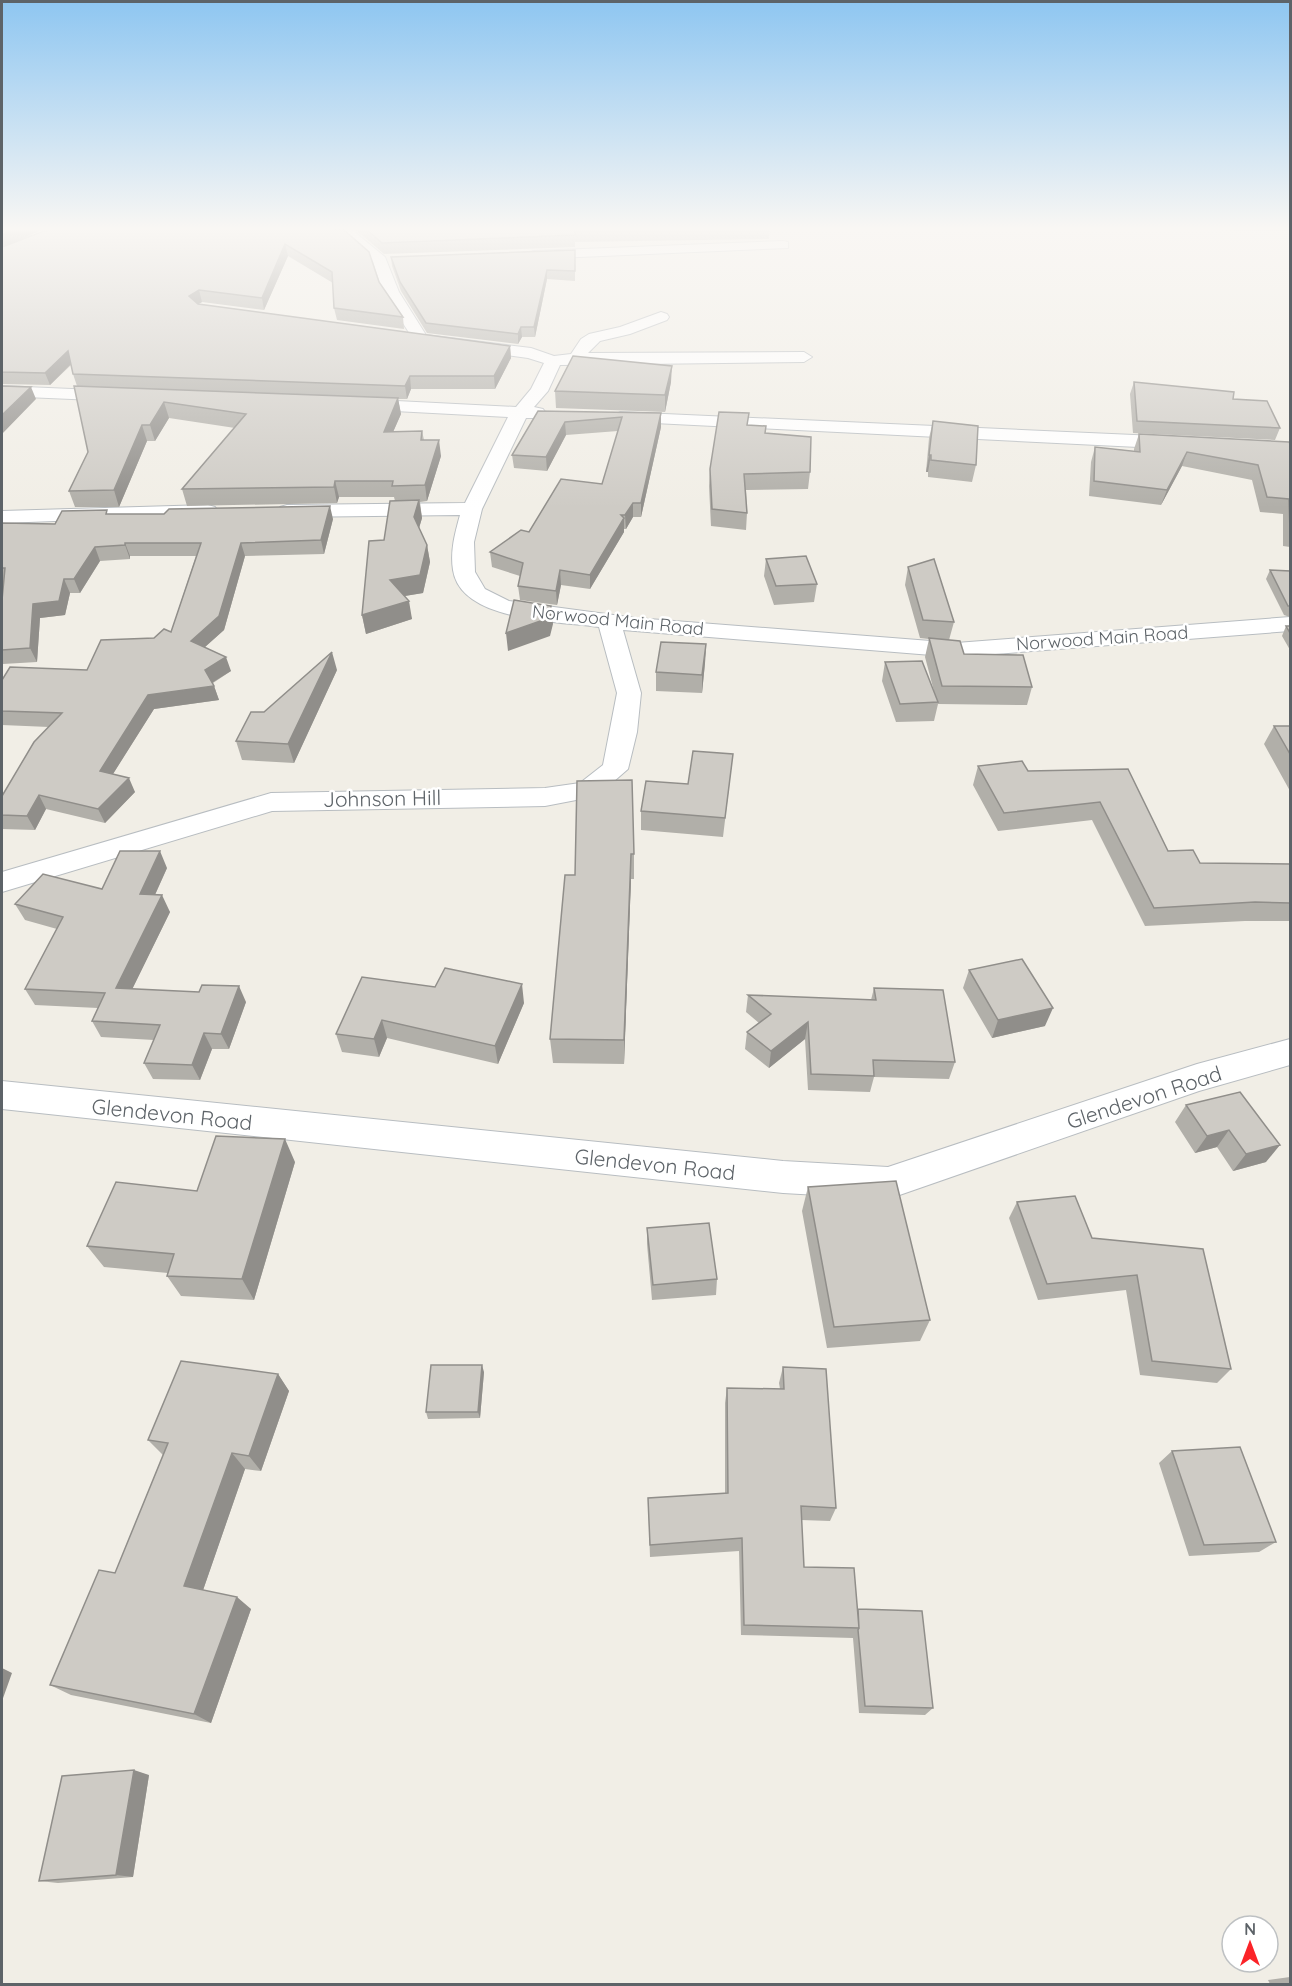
<svg xmlns="http://www.w3.org/2000/svg" width="1292" height="1986" font-family="Quicksand,sans-serif">
<rect width="100%" height="100%" fill="#f1eee6"/>
<g fill="none" stroke-linecap="round" stroke-linejoin="round">
<defs>
<path id="street" d="M336,230H352L385,257L399,292L426,335L531,348L554,356L571,354L581,339L589,334L620,327L661,312L667,314L669,317L667,320L630,334L600,341L588,353L804,352L812,357L804,362L560,365L548,391L534,407L543,409L546,413L537,418H526L482,509L474,542L475,572L485,589L509,601L636,618L956,643L1290,617V631L956,657L623,630L641,693L637,732L628,769L597,796L545,806L272,811L2,892V872L271,793L545,788L580,783L603,765L617,693L599,627C559,621 461,622 453,570C450,551 455,533 460,515L287,517L280,515L277,511L280,507L287,505L465,503L508,417L357,409L348,404L357,399L516,407L531,389L544,363L528,358L415,342L383,292L373,262Z
M783,241L788,242V248L533,259L526,255L533,251Z
M2,386L118,391L127,396L118,401L2,396Z
M620,412L1179,437L1188,443L1179,449L614,421L611,417Z
M208,505L215,507L218,511L215,515L2,523V511Z
M1290,1039V1065L1199,1091L888,1199L783,1193L2,1109V1081L783,1161L888,1167L1197,1064Z"/>
</defs>
<!-- street casing -->
<use href="#street" stroke="#b8bdc1" stroke-width="2"/>
<!-- street -->
<use href="#street" fill="#fff" fill-rule="evenodd"/>
</g>
<!-- wall -->
<path fill="#b1afa9" d="M2,230L39,231L11,243L344,230L403,317L404,329L337,320L334,308L333,283L288,256L264,310L202,302L198,304L510,346L511,358L495,389H411L407,399H398L401,414L393,432L422,431L424,440L441,456L427,501L420,502L422,518L419,528L427,545L430,562L423,593L404,596L412,619L366,634L362,615L395,501L394,497H339L337,503L187,506L182,489L235,428L169,418L155,441H147L119,507H75L69,491L88,452L77,386L73,374L71,365L50,385L2,384Z
M356,230H770L769,239L575,242V247L384,254Z
M1217,230H1288V231Z
M575,250V281L547,279L535,337H522L518,344L427,333L401,291L392,266L391,257Z
M671,382L665,412L556,408L555,391Z
M1134,382L1233,399L1280,428L1275,440L1133,433L1130,394Z
M538,411L661,413V427L641,517H633L626,529H624V532L590,589L561,585L557,605L520,600L518,586L520,576L492,567L490,552L529,532L602,484L618,431L566,435L547,471L514,468L512,455Z
M933,421L976,465L972,482L928,477V472H926L929,438Z
M748,425L766,433L810,472L808,489L746,490L747,513L746,530L711,526L709,486L710,469Z
M1139,434L1290,444V547L1283,546V514L1260,512L1252,480L1182,466L1161,505L1089,496L1091,462L1095,447L1134,451V449Z
M109,514L333,519L324,554L245,556L224,630L205,647L231,671L213,683L219,700L154,709L113,774L135,792L105,823L46,809L35,830L2,829V796L49,727L2,725V680L87,670L154,638L171,632L196,556H130V559L100,561L80,593H70L65,615L40,618L37,662L3,664L2,662V600L3,583H2V523L55,524Z
M766,559L817,584L814,602L774,605L764,576Z
M908,567L954,622L949,640L964,654L1032,687L1027,705L938,704L934,721L896,722L882,681L885,662L935,695L925,657L929,639L920,638L905,585Z
M1270,570L1290,571V617L1284,615L1266,579Z
M1286,626H1290V650L1282,636Z
M706,644L705,663L702,693L656,691V672Z
M337,670L294,763L242,760L236,741L264,712Z
M1274,726H1290V791L1264,744Z
M733,754L723,837L641,830V811L688,784Z
M978,766L1028,771L1128,769L1168,851L1200,863L1290,864V921H1245L1145,926L1092,820L998,831L973,785Z
M577,781L634,854V879H631L624,1064L553,1063L550,1039L575,875Z
M167,868L155,895L170,912L132,989L246,1002L229,1049H212L200,1080L153,1079L144,1063L154,1040L101,1037L92,1021L98,1008L35,1005L25,989L57,929L25,920L15,904L102,889Z
M969,970L1045,1026L992,1038L963,988Z
M435,987L524,1003L498,1064L387,1038L379,1057L342,1052L336,1034Z
M874,988L955,1062L949,1079L874,1077L870,1092L808,1090L805,1039L769,1068L745,1049L747,1032L759,1023L746,1012L748,995L871,1000Z
M1240,1092L1266,1162L1233,1171L1217,1147L1195,1153L1175,1122L1186,1105Z
M295,1162L254,1300L181,1296L167,1276L168,1273L104,1267L87,1246L197,1191Z
M808,1187L930,1320L920,1341L827,1348L802,1211Z
M1017,1202L1092,1238L1203,1249L1231,1369L1217,1383L1140,1375L1126,1290L1038,1300L1009,1218Z
M647,1228L717,1279L716,1295L652,1300L647,1244Z
M783,1367L836,1508L830,1521L801,1520L804,1567L858,1609L933,1708L925,1715L859,1713L853,1638L741,1635L739,1551L650,1557L648,1498L725,1493V1403L727,1388L780,1389L779,1383Z
M484,1372L480,1418L428,1419L426,1412Z
M278,1374L289,1391L261,1471L245,1469L203,1590L251,1609L211,1723L71,1695L50,1685L115,1573L163,1455L148,1440Z
M1172,1451L1276,1542L1259,1552L1189,1556L1159,1463Z
M149,1775L133,1877L58,1883L39,1881Z
M1290,1977V1984H1270L1268,1980Z"/>
<!-- shaded-wall -->
<path fill="#908e8a" d="M11,230H41L2,248V235Z
M285,244L288,256L264,310L262,298Z
M547,270V279L535,337L534,327Z
M199,290L202,302L192,308L189,296Z
M521,327L522,337L518,344V334Z
M510,346L511,358L495,389L494,376Z
M68,351L72,363L50,385L45,373Z
M672,366L671,382L665,412V395Z
M410,376L411,389L407,399L405,386Z
M31,387L36,399L2,434V415Z
M398,398L401,414L386,448L384,432Z
M164,402L169,418L155,441L150,425Z
M661,413V427L641,517V503Z
M565,422L566,435L547,471L546,457Z
M142,425L147,441L119,507L114,490Z
M439,440L441,456L427,501L425,485Z
M1187,452L1182,466L1161,505L1167,490Z
M929,455H931L928,472H926Z
M335,481L339,497L337,503L334,487Z
M419,500L422,518L417,535L414,517Z
M633,503V517L626,529L625,515Z
M330,506L333,519L324,554L321,540Z
M624,518V532L590,589V575Z
M125,543L130,556V559L125,545Z
M241,543L245,556L224,630L196,655L191,641Z
M427,545L430,562L423,593L393,598L390,580Z
M95,547L100,561L80,593L74,579Z
M560,570L561,585L557,605L556,591Z
M64,579L70,593L65,615L40,618L37,662L30,648L33,604Z
M409,601L412,619L366,634L362,615Z
M551,606L553,624L550,636L508,651L506,633Z
M706,644L705,663L702,693V675Z
M332,652L337,670L294,763L288,744Z
M226,657L231,671L210,684L205,670Z
M214,686L219,700L154,709L106,785L100,771L148,695Z
M129,778L135,792L105,823L98,809Z
M39,795L46,809L35,830L27,816Z
M160,851L167,868L148,910L140,894Z
M631,854V879L624,1064V1040Z
M162,895L170,912L125,1004L116,988Z
M522,984L524,1003L498,1064L495,1046Z
M239,986L246,1002L229,1049L221,1034Z
M1053,1008L1045,1026L992,1038L998,1020Z
M382,1020L387,1038L379,1057L374,1039Z
M808,1022L805,1039L769,1068L771,1051Z
M204,1033L212,1049L200,1080L192,1065Z
M1229,1130L1217,1147L1195,1153L1207,1136Z
M285,1139L295,1162L254,1300L242,1279Z
M1280,1145L1266,1162L1233,1171L1246,1154Z
M482,1365L484,1372L480,1418L478,1412Z
M278,1374L289,1391L261,1471L249,1456Z
M232,1453L245,1469L200,1599L184,1586Z
M237,1597L251,1609L211,1723L194,1714Z
M2,1668L12,1673L2,1701Z
M134,1770L149,1775L133,1877L116,1875Z"/>
<!-- building -->
<path fill="#cecbc5" stroke="#908e8a" stroke-width="1.5" d="M2,230H11L2,235Z
M51,230H344L369,252L379,282L403,317L334,308L332,272L285,244L262,298L199,290L189,296L198,304L510,346L494,376H410L405,386L73,374L68,351L45,373L2,372V247L44,231Z
M367,230H602L575,231V235L382,243Z
M575,250V271L547,270L534,327H521L518,334L426,323L400,282L391,257Z
M573,356L672,366L665,395L555,391Z
M1134,382L1234,392L1233,399L1267,401L1280,428L1137,421Z
M2,386L31,387L2,415Z
M74,386L398,398L384,432L422,431L421,440H439L425,485L392,486L393,481H335L334,487L182,489L246,414L164,402L150,425H142L114,490L69,491L88,452Z
M538,411L661,413L641,503H633L625,515H621L624,518L590,575L560,570L556,591L518,586L523,563L490,552L521,530L529,532L561,479L602,484L622,417L565,422L546,457L512,455Z
M719,412L749,413L747,425L766,426L765,433L811,437L810,472L744,474L747,513L712,509L710,469Z
M933,421L978,426L976,465L931,460V455H929Z
M1139,434L1289,442L1290,444V531L1289,499L1267,497L1258,465L1187,452L1167,490L1094,481L1095,447L1140,452Z
M419,500L414,517L427,545L420,575L390,580L409,601L362,615L369,541L384,540L390,501Z
M330,506L321,540L241,543L219,616L191,641L226,657L205,670L214,686L148,695L100,771L129,778L98,809L39,795L27,816L2,815V796L34,742L62,713L2,711V680L10,667L87,670L101,640L154,638L164,629L171,632L201,543H125V545L95,547L74,579H64L59,601L33,604L30,648L2,650V600L5,568H2V523L55,524L62,511L107,510L106,514H164L169,509Z
M806,556L817,584L776,586L766,559Z
M934,559L954,622L923,620L908,567Z
M1270,570L1290,571V606H1288Z
M514,600L551,606L549,618L506,633Z
M1286,626H1290V633Z
M929,638L960,641L964,654L1023,655L1032,687L942,686Z
M661,642L706,644L702,675L656,672Z
M332,652L288,744L236,741L251,712H264Z
M922,661L938,702L900,704L885,662Z
M1274,726H1290V754Z
M693,751L733,754L725,818L641,811L646,781L688,784Z
M1022,761L1028,771L1128,769L1168,851L1193,850L1200,863L1290,864V903L1255,902L1154,908L1100,802L1004,813L978,766Z
M632,780L634,854H631L624,1040L550,1039L565,875H575L577,781Z
M120,851H160L140,894L162,895L116,988L199,992L202,985L239,986L221,1034L204,1033L192,1065L144,1063L160,1025L92,1021L105,993L25,989L63,917L15,904L43,874L102,889Z
M1022,959L1053,1008L998,1020L969,970Z
M445,968L522,984L495,1046L382,1020L374,1039L336,1034L362,977L435,987Z
M874,988L943,990L955,1062L873,1060L874,1076L811,1074L808,1022L771,1051L747,1032L771,1014L748,995L876,1000Z
M1240,1092L1280,1145L1246,1154L1229,1130L1207,1136L1186,1105Z
M216,1136L285,1139L242,1279L167,1276L174,1254L87,1246L116,1182L197,1191Z
M896,1181L930,1320L834,1327L808,1187Z
M1075,1196L1092,1238L1203,1249L1231,1369L1152,1361L1137,1275L1047,1284L1017,1202Z
M709,1223L717,1279L653,1285L647,1228Z
M181,1361L278,1374L249,1456L232,1453L184,1586L237,1597L194,1714L50,1685L99,1570L115,1573L168,1443L148,1440Z
M431,1365H482L478,1412H426Z
M783,1367L826,1369L836,1508L801,1506L804,1567L854,1568L859,1628L744,1625L742,1538L650,1545L648,1498L728,1493L727,1388L784,1389Z
M1240,1447L1276,1542L1204,1545L1172,1451Z
M858,1609L922,1611L933,1708L865,1706L858,1630L859,1628Z
M134,1770L116,1875L39,1881L62,1776Z"/>
<!-- sky -->
<linearGradient id="sky" x2="0" y2="1"><stop stop-color="#8ec6f1"/><stop offset="0.45" stop-color="#f9f7f4"/><stop offset="1" stop-color="#f9f7f4" stop-opacity="0"/></linearGradient>
<rect width="1292" height="508" fill="url(#sky)"/>
<g text-anchor="middle" dominant-baseline="central" stroke-width="5" stroke-linejoin="round" paint-order="stroke">
<!-- far-street labels -->
<g font-size="18" fill="#5d6368" stroke="#fff">
<text transform="translate(618 620) rotate(6)">Norwood Main Road</text>
<text transform="translate(1102 638) rotate(-4)">Norwood Main Road</text>
</g>
<!-- street labels -->
<g font-size="21" fill="#5d6368" stroke="#fff">
<text transform="translate(382 798) rotate(-1)">Johnson Hill</text>
<text transform="translate(1144 1097) rotate(-18)">Glendevon Road</text>
<text transform="translate(172 1114) rotate(6)">Glendevon Road</text>
<text transform="translate(655 1164) rotate(6)">Glendevon Road</text>
</g>
</g>
<!-- border -->
<rect width="1292" height="1986" fill="none" stroke="#5d6368" stroke-width="6"/>
<!-- north arrow -->
<g transform="translate(1250 1944)"><circle r="28" fill="#ffffff" stroke="#bec1c3" stroke-width="1.5"/>
<path d="M0-4.5L10 22L0 15L-10 22Z" fill="#fb2328"/>
<text y="-9" font-size="16" font-weight="bold" text-anchor="middle" fill="#5d6368">N</text>
</g>
</svg>
